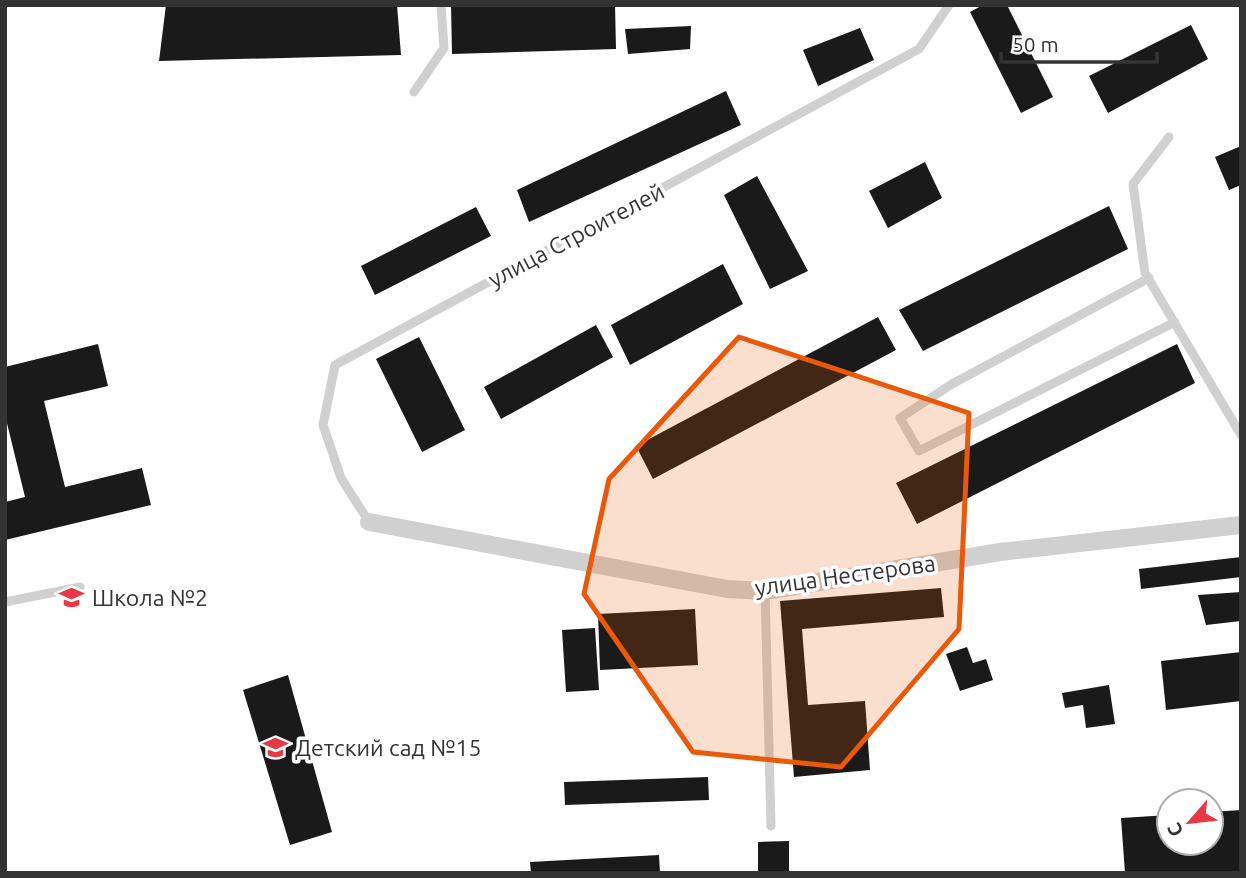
<svg xmlns="http://www.w3.org/2000/svg" width="1246" height="878" font-family="Ubuntu,sans-serif">
<rect width="100%" height="100%" fill="#fff"/>
<!-- building -->
<path fill="#1a1a1a" d="M166,5H397L401,55L159,61Z
M451,5H615L616,49L452,54Z
M983,5H1007L1053,97L1021,113L970,12Z
M1191,25L1208,59L1108,113L1089,76Z
M691,26L690,49L628,54L625,29Z
M860,28L874,60L818,86L803,50Z
M726,91L741,125L529,222L517,190Z
M1241,146V185L1229,190L1215,157Z
M925,162L942,198L888,228L869,191Z
M757,176L808,271L770,289L724,195Z
M1109,206L1128,249L923,351L899,310Z
M476,207L491,236L375,295L361,266Z
M723,264L743,304L630,365L611,325Z
M878,317L896,350L653,479L636,446Z
M596,325L613,357L501,419L484,387Z
M419,337L465,430L422,452L376,359Z
M98,344L108,386L44,401L65,487L142,468L151,505L5,540V502L25,497L5,415V367Z
M1177,344L1195,383L917,524L896,483Z
M1241,557V577L1141,589L1139,569Z
M941,588L944,617L802,629L808,705L865,701L870,770L794,777L780,601Z
M1241,592V621L1206,625L1198,595Z
M695,609L698,665L600,670L598,614Z
M595,628L599,690L566,692L562,630Z
M967,647L973,663L986,659L993,680L960,691L946,654Z
M1241,652V701L1166,710L1161,661Z
M288,675L332,832L290,845L243,690Z
M1109,685L1115,724L1086,728L1083,705L1065,708L1062,693Z
M708,777L709,800L565,805L564,782Z
M1241,810V873H1125L1121,818L1169,815V843H1211V812Z
M789,841V873H758V842Z
M659,855L660,873H531L530,862Z"/>
<g fill="none" stroke-linecap="round" stroke-linejoin="round">
<!-- service -->
<path stroke="#d0d0d0" stroke-width="9" d="M414,92L444,48L441,5
M1169,137L1133,184L1145,273L1241,435
M1149,278L952,384L900,418L919,451L1175,322
M369,522L341,478L323,425L335,365L919,49L949,5
M765,591L771,826
M5,602L80,587"/>
<!-- minor -->
<path stroke="#d0d0d0" stroke-width="18" d="M369,522L727,589L765,591L1000,552L1241,525"/>
</g>
<!-- marked area -->
<path fill="#e8590c" fill-opacity="0.2" stroke="#e8590c" stroke-width="5" stroke-linejoin="round" d="M739,337L969,413L959,629L841,767L693,752L584,594L609,479Z"/>
<!-- icons -->
<defs>
<symbol id="school-bare" viewBox="-9 -9 18 18"><path d="M0-5L7-2L0 1L-7-2ZM-4 1L0 2.5L4 1V4Q0 6-4 4Z" fill="#e63946" stroke="#fff" stroke-width="2.5" paint-order="stroke"/></symbol>
</defs>
<g fill-rule="evenodd">
<use href="#school-bare" x="54" y="580" width="35" height="35"/>
<use href="#school-bare" x="258" y="730" width="35" height="35"/>
</g>
<g text-anchor="middle" dominant-baseline="central" stroke-width="7" stroke-linejoin="round" paint-order="stroke">
<!-- street labels -->
<g font-size="23" fill="#333" stroke="#fff">
<text transform="translate(576 235) rotate(-28)">улица Строителей</text>
<text transform="translate(845 575) rotate(-8)">улица Нестерова</text>
</g>
<!-- poi labels -->
<g font-size="23" fill="#333" stroke="#fff" text-anchor="start">
<text x="92" y="597">Школа №2</text>
<text x="295" y="747">Детский сад №15</text>
</g>
</g>
<!-- border -->
<rect width="1246" height="878" fill="none" stroke="#333333" stroke-width="14"/>
<!-- north arrow -->
<g transform="translate(1190 822) rotate(242)"><circle r="33" fill="#ffffff" stroke="#adadad" stroke-width="2"/>
<path d="M0-5L12 26L0 18L-12 26Z" fill="#e63946"/>
<text y="-10" font-size="19" font-weight="bold" text-anchor="middle" fill="#333333">С</text>
</g>
<!-- scale -->
<path d="M1001 52v10h156v-10" fill="none" stroke="#333333" stroke-width="3.5"/>
<text x="1012" y="52" font-size="21" fill="#333333" stroke="#ffffff" stroke-width="5" paint-order="stroke">50 m</text>
</svg>
